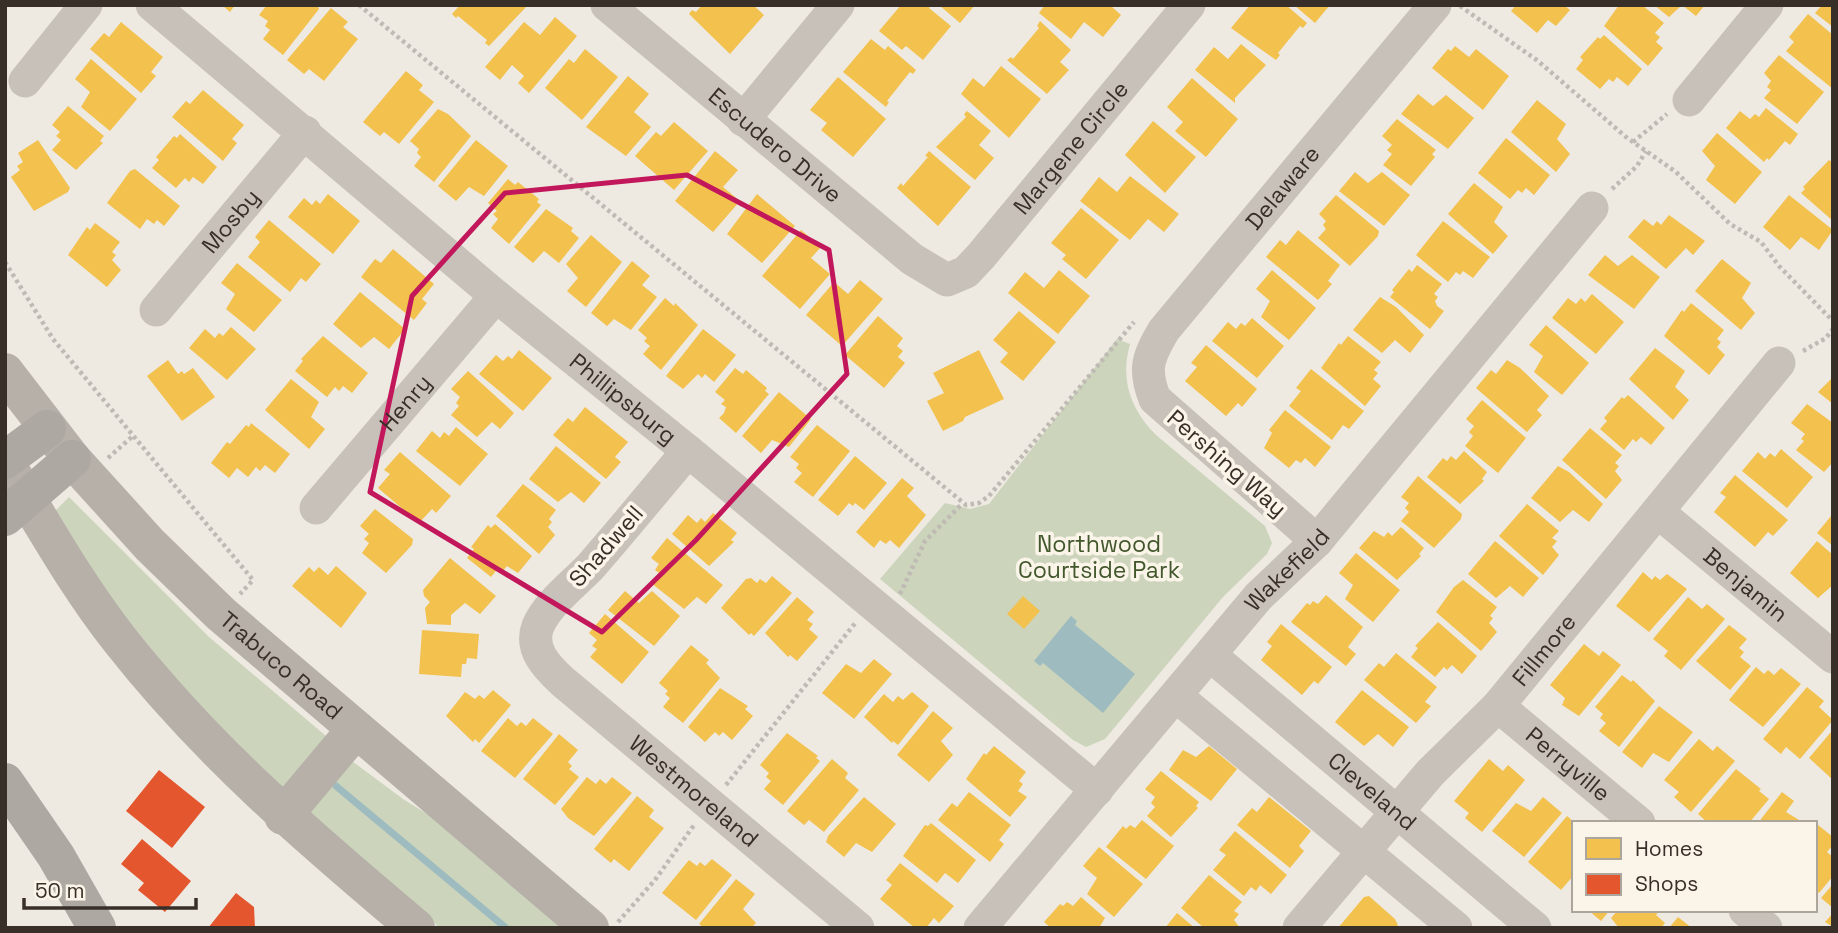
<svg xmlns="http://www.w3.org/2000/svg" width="1838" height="933" font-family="'Space Grotesk',sans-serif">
<rect width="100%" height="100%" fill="#eeeae2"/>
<!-- green -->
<path fill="#ccd4bc" d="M1117,339L1130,344C1120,379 1130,409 1156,435L1265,526L1272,543L1267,554L1223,597L1105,739L1086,747L1073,740L880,579L945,503L970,509L989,504Z
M69,497L209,637L326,736L284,792L180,685L112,599L52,514Z
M352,761L403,799L445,825L566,928H440L309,818L310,810Z"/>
<!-- water -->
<path fill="#9ebcc0" d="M1071,616L1077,621L1075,625L1135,674L1103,713L1043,663L1040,666L1034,661Z"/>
<!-- homes -->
<path fill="#f2c14e" d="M222,5H235L230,12Z
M267,5H317L319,9L283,55L263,39L270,30L265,26L268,21L259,15Z
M460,5H528L489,46L485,43L487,40L458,16L456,18L452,14Z
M702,5H753L764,15L730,54L689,14L692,10L696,12Z
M901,5H931L929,8L951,26L923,60L906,46L902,50L879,31Z
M939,5H975L960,23Z
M1045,5H1110L1121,15L1103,37L1084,22L1071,39L1039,13Z
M1250,5H1286L1307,23L1303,28L1300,26L1278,53L1280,55L1276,60L1231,28Z
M1294,5H1330L1315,23Z
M1516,5H1564L1570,10L1556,26L1548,20L1537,33L1511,11Z
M1619,5H1642L1664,23L1655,33L1660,37L1656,42L1663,48L1648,66L1604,26Z
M1654,5H1682L1669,17Z
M1682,5H1705L1696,16Z
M1822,5H1833V27L1815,13Z
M331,8L348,22L343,27L358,39L324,81L309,69L304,74L287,60Z
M1808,14L1833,35V89L1786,51L1794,42L1789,37Z
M555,17L577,36L529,93L518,83L524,76L512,65L500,80L485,67L524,22L540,35Z
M1040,21L1071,50L1060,62L1069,70L1047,94L1007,60L1011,57L1013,59L1039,28L1037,26Z
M121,22L163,57L151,72L156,76L141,93L90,49L104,33L109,37Z
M1604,35L1642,69L1628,86L1617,77L1613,82L1609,79L1600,89L1576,69L1583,60L1580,57L1598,37L1600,39Z
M871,39L885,50L888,46L916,70L913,74L910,72L887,101L889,102L886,107L843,72Z
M1241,44L1266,65L1235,98V103L1195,70L1214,47L1228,59Z
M1455,46L1469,57L1476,49L1509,76L1483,110L1432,68L1448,49L1451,51Z
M585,49L618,77L582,120L545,88L569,59L574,63Z
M1779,55L1824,92L1797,124L1764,98L1771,90L1767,87L1771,81L1764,73Z
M91,59L137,99L110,131L81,107L90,92L75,79Z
M1001,66L1041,99L1009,138L961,94L973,78L984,87Z
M406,71L423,85L419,90L434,102L399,144L384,132L380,136L363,122Z
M628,76L649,94L634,112L651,127L626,156L586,127Z
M838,77L886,119L853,157L821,130L827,123L810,110Z
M1192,78L1238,119L1206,157L1175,131L1183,122L1167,107Z
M203,90L244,125L232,139L237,143L223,161L172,117L186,101L190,104Z
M1418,94L1433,106L1446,95L1474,118L1448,149L1401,114Z
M1537,100L1566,124L1557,139L1570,154L1556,172L1511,132Z
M68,106L104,136L100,141L103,143L76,170L52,150L61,140L56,136L60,132L52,125Z
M1766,108L1798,134L1790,145L1785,141L1769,160L1767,158L1764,162L1726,128L1740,111L1750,119L1755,114L1759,117Z
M438,109L448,114L471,136L434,182L414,166L421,157L417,153L419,149L410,141Z
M967,111L991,131L979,145L994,158L975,180L936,147L966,117L964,114Z
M1397,119L1436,150L1432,154L1435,157L1411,186L1383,165L1392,154L1387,150L1392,145L1382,136Z
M1153,121L1196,157L1165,193L1125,155Z
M674,122L708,151L674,190L635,156L656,132L661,136Z
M1717,133L1762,172L1735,204L1706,180L1715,166L1702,151Z
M180,134L217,167L203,184L193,177L189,182L185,178L176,188L152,168L159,160L156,157L174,136L177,138Z
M1506,138L1550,175L1534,195L1526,188L1522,193L1518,190L1510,199L1478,173Z
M38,140L70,188L68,192L34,211L11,177L20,170L17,166L23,162L18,153Z
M476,140L508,166L484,196L469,187L456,201L438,186Z
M715,151L738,170L723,187L740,201L713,232L675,201Z
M929,151L971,187L938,226L897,188L901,183L903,186L928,157L925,156Z
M1829,160L1833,163V221L1801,193L1805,189L1803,187Z
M135,169L180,206L164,226L157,220L154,224L147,219L140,229L107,203L130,171Z
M1355,172L1368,183L1382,172L1410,195L1384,226L1339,191Z
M1130,176L1179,214L1164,232L1148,219L1130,240L1080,201L1099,177L1117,192Z
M508,179L515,185L518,182L539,199L537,202L541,205L509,244L491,228L498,219L493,214L497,211L488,203Z
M1474,183L1503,207L1494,222L1508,236L1493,254L1448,214Z
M328,194L360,221L333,254L288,217L304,198L312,205L316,200L320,204Z
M757,194L795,226L762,263L727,234Z
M1336,195L1379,231L1378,236L1350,266L1318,238L1326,229L1323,225L1326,221L1319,214Z
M1789,195L1833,230L1819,250L1801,237L1790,250L1763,227Z
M1081,208L1119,240L1086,279L1062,259L1066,255L1051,243Z
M546,209L573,228L571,231L579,238L559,263L544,251L533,263L514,247Z
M1669,215L1705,241L1693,255L1686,248L1666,269L1628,237L1644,219L1653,226L1657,221L1661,225Z
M269,220L321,264L306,282L301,278L290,292L248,257L260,242L255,237Z
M1443,221L1490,257L1473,278L1463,271L1460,275L1456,272L1448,282L1416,255Z
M95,223L120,242L112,252L116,255L112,260L121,270L107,287L68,255L87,227L90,230Z
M801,230L821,247L811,258L830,274L800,309L762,276Z
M1298,230L1340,265L1328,281L1332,284L1318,300L1266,257L1280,240L1286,245Z
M591,235L622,262L586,307L567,291L578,278L566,264Z
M393,249L434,284L422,299L427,303L414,320L361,277L375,259L381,263Z
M1605,255L1618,266L1632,255L1660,277L1634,309L1588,275Z
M1722,259L1751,283L1742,298L1755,313L1741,330L1695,291Z
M632,261L650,276L642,285L657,297L631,330L614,319L607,326L591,313Z
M237,263L282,300L254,332L226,309L235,294L221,283Z
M1417,265L1442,284L1434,294L1438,297L1435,301L1437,306L1444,311L1430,329L1390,297L1394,292L1392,290L1409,269L1412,272Z
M1059,270L1090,296L1058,334L1008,293L1025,272L1044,288Z
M1272,270L1316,308L1289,340L1261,317L1270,301L1256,289Z
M860,280L883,299L842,346L806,315L834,282L848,294Z
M360,292L405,329L389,349L374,337L361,348L333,324Z
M1592,294L1624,322L1596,354L1552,318L1568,298L1576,304L1581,298L1585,302Z
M1380,297L1396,307L1424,335L1410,353L1395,340L1382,353L1353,330Z
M665,298L674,306L675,303L698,325L661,370L643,354L650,346L644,341L647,338L638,330Z
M1691,303L1724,330L1717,339L1721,342L1717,347L1725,355L1709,375L1664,336L1682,310L1684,312Z
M1019,311L1056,342L1023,381L1000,362L1008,353L993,340Z
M878,316L903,338L897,346L903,351L898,357L905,363L884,388L845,355Z
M1252,318L1284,346L1257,378L1212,341L1228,322L1236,329L1241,323L1245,326Z
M1546,325L1589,363L1562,395L1534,372L1543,356L1529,345Z
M231,327L256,349L227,380L189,348L205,329L215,338L219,333L223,336Z
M703,329L736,355L714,382L705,374L702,378L698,374L683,389L666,376Z
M323,336L368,373L352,393L343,386L339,391L335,387L327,397L295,371L303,361L301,359Z
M1348,336L1381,362L1374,370L1378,373L1373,379L1381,386L1365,406L1321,368L1339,343L1341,345Z
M1206,345L1257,389L1242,407L1238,403L1226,416L1185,381L1197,367L1191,363Z
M1655,348L1685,371L1675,387L1689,400L1673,420L1629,379Z
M519,350L552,378L523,411L479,374L496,355L503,361L508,356L512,359Z
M979,350L1004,399L965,417L963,421L943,431L927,401L944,393L933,373Z
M168,360L178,374L182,371L184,374L193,368L215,397L182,421L147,376Z
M1507,360L1520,368L1549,396L1537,410L1542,415L1527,432L1476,388L1491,370L1496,374Z
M735,368L743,374L746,370L767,388L765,391L769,394L736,433L719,418L724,413L726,407L721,404L725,400L715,392Z
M1311,369L1364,411L1349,429L1343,425L1332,440L1289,406L1301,391L1296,388Z
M468,371L514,413L500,429L492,422L477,437L451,415L459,406L456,403L460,397L451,389Z
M1833,377V404L1818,392Z
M291,379L319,402L311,417L325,429L309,449L265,410Z
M779,392L811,419L789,447L772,440L761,453L742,436Z
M1628,395L1665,428L1651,445L1641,437L1636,442L1633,439L1624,450L1600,429L1607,421L1604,418L1622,397L1624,399Z
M1482,400L1526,438L1498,473L1465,446L1473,436L1469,432L1474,426L1466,419Z
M1807,404L1833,423V462L1824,472L1796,450L1804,441L1801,439L1805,434L1791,423Z
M585,407L628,442L615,457L621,462L606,479L553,435L568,418L573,422Z
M1285,410L1331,447L1315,467L1305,458L1301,463L1296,460L1289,468L1264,448L1272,433L1269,430Z
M251,423L290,454L275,473L265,465L260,471L256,467L248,477L237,468L229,478L211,463L227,442L230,444L246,425L249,427Z
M817,425L850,451L813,497L794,482L802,473L796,468L799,464L790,457Z
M456,427L488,454L460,486L416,451L432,431L440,438L444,432L449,436Z
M1590,428L1622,455L1615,463L1619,466L1615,471L1622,480L1606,499L1562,460Z
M556,446L601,483L584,503L571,492L558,502L529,479Z
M1781,449L1813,477L1787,508L1742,471L1758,452L1765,459L1770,453L1775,457Z
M1464,451L1487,472L1482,479L1484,481L1460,504L1427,477L1443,458L1447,461L1451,456L1456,460Z
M400,452L451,496L436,513L432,509L419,523L378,488L390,474L384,470Z
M855,456L887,483L864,510L855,503L853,506L849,503L838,516L818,500Z
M1558,466L1569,472L1603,504L1589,522L1573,510L1560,522L1531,498Z
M1735,475L1788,520L1773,536L1768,532L1755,547L1714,512L1726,497L1720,493Z
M1418,476L1462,514L1461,519L1434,548L1401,521L1409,512L1405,508L1409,503L1401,497Z
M902,478L914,488L907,496L926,515L899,548L890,540L886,544L880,540L874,548L856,532Z
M523,484L556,510L549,519L552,522L548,527L555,535L539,554L496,516Z
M1527,504L1559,531L1552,538L1557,541L1552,547L1559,555L1543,575L1499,536Z
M375,509L413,539L412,545L386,573L362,553L369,543L364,539L369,534L360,526Z
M713,513L737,533L731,540L734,542L709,566L672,534L688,515L697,523L701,518L705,522Z
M1831,516L1833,518V546L1817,533Z
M495,524L532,556L518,573L507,566L503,571L499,567L491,577L467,558L474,549L471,547L488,525L491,528Z
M1401,527L1424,548L1419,554L1421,556L1397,580L1359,548L1374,531L1384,537L1388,532L1392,536Z
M667,538L723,585L706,604L697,597L684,609L651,583L659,573L655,570L659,564L651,558Z
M1495,541L1539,578L1523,597L1510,586L1496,598L1468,574Z
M1817,541L1833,555V585L1818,598L1790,573Z
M1356,553L1400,590L1373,622L1345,599L1353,585L1339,573Z
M450,558L496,596L480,614L465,603L451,615V625L427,624L425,608L430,602L424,596L423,590Z
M336,566L367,593L341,628L292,586L309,567L314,572L319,567L328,575Z
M1643,572L1652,580L1655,576L1660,580L1667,574L1687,589L1649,632L1616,606Z
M772,576L792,593L754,636L751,633L749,635L721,608L746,579L751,578L757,583L760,579L766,583Z
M1463,580L1497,607L1490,616L1493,618L1489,623L1497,632L1481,651L1436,612L1454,587Z
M625,591L639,603L652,591L680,616L654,646L608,610Z
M1326,595L1363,627L1348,647L1356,654L1346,666L1291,622L1307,603L1310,605L1313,601L1318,604Z
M1023,596L1040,611L1024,629L1007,614Z
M797,597L814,612L807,620L813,624L809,629L818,637L797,661L790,655L788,657L765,633Z
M1688,597L1702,609L1707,604L1725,619L1681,670L1664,656L1668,651L1653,639Z
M605,614L649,652L622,684L590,657L597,649L592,646L597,640L589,633Z
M1438,622L1477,656L1462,674L1452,665L1447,670L1444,667L1435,677L1411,657L1418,648L1415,646Z
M1281,624L1332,667L1318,684L1314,681L1302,695L1261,660L1272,646L1267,642Z
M1729,625L1747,639L1739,648L1744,652L1740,657L1751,666L1730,690L1696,661Z
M422,630L479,634L477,659L467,658L466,664H462L461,677L419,674Z
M1584,644L1599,656L1603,651L1621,665L1579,716L1562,705L1565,698L1550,685Z
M691,645L709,660L706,663L720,678L683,723L663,707L670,698L665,694L668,691L659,683Z
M1396,653L1437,687L1425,702L1431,706L1416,723L1364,680L1379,663L1384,667Z
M874,659L892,674L854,719L822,693L846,664L861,673Z
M1756,667L1764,674L1768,670L1774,675L1781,668L1801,684L1763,727L1729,700Z
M1622,675L1631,682L1633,680L1655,701L1619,747L1599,731L1606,723L1600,718L1603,714L1595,707Z
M1807,687L1824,701L1819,707L1833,720L1800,759L1786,747L1781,754L1763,739Z
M720,688L748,706L745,709L753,716L732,740L723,732L719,736L715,732L705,742L688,727Z
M493,690L511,705L479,743L475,739L473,742L446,716L465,692L475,699L479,695L484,699Z
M1362,690L1409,727L1393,747L1378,734L1364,746L1335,722Z
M912,692L929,706L898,745L893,741L892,743L864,717L884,694L893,702L898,696L903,700Z
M1659,706L1693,732L1669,762L1653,753L1642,768L1622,752Z
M933,711L953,728L941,741L953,755L929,782L897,755Z
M508,718L517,726L521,722L526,726L533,718L553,734L515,778L481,751Z
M1831,732L1833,733V780L1809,758Z
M787,733L818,756L816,758L820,761L783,805L764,789L771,781L766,777L769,773L760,765Z
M559,734L578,750L568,762L572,766L569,769L579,777L555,805L523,779Z
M1699,739L1713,751L1717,746L1735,761L1691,812L1674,797L1679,792L1664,780Z
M994,746L1026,772L1019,781L1023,784L1018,791L1027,797L1010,817L966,779L984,753L986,755Z
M1209,746L1237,769L1211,801L1169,770L1183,750L1196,757Z
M832,759L848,773L845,778L859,790L824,832L809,820L804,825L787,811Z
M1489,759L1503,771L1508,765L1525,780L1482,832L1465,818L1469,813L1454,801Z
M1736,769L1761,789L1759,791L1769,799L1749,823H1708L1698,814Z
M1161,771L1199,802L1196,806L1198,808L1171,837L1147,816L1155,807L1151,803L1155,797L1145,789Z
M587,777L596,784L600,779L606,784L612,777L632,793L594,836L568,818L561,809Z
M969,792L1011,825L999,840L1004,844L990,862L938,820L952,803L957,807Z
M1782,792L1794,801L1786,812L1804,823H1758Z
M637,796L654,810L649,817L664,828L629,871L614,859L611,863L594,849Z
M864,797L896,824L872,852L856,843L844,857L826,842L828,836Z
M1269,797L1311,831L1299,846L1304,851L1290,868L1237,825L1252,808L1257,812Z
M1543,797L1562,813L1524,857L1492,831L1516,803L1531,811Z
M1567,816L1574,822V875L1561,890L1528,862Z
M1142,820L1174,846L1146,879L1106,847L1123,826L1126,829L1130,825L1135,828Z
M931,823L976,860L958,883L945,873L937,883L903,856L925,825L928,826Z
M1818,825L1833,837V845L1827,852L1833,857V876L1819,893L1815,890Z
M1235,831L1287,875L1271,894L1260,885L1256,891L1251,887L1244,896L1213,870L1226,855L1219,850Z
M1099,847L1143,884L1114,917L1087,894L1097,878L1083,866Z
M712,859L732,875L696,920L662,893L689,860L697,866L700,862L705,866Z
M900,863L954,906L939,923L934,918L926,928H915L880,899L892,885L886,880Z
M1209,875L1242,902L1234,911L1239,914L1234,920L1240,928H1204L1181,908Z
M736,879L755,894L743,909L756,923L751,928H704L699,924Z
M1833,884V908L1821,898Z
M1369,896L1395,919L1398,925L1395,928H1338L1364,897Z
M1081,897L1105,918L1099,928H1051L1044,922L1060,904L1063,906L1067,902L1073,906Z
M1588,910H1610L1601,921Z
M1618,910H1660L1656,915L1665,923L1661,928H1619L1611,918Z
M1177,913L1195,928H1165Z
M1833,913V927L1825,922Z
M1678,917L1692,928H1669Z"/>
<!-- shops -->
<path fill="#e4572e" d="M159,770L205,807L172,848L126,811Z
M142,839L191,881L165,912L138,890L144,883L121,864Z
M236,893L254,907L255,928H208Z"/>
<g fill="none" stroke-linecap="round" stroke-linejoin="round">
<!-- stream -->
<path stroke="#9ebcc0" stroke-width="7" d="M336,786L506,928"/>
<!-- path -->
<path stroke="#bfbab3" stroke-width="4.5" stroke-dasharray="3.5 3.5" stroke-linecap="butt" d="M359,5L966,505L979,503L989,496L1134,322
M1460,6L1538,61L1626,137L1676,172L1730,224L1761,242L1779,266L1833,321
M1633,142L1667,114
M1612,189L1637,166L1646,151
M5,262L53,339L253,580L240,594
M1803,351L1826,338L1833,329
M108,458L134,435
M900,594L925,541L962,504
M726,785L856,622
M618,922L655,880L694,825"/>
<!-- minor -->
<g stroke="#c7c1ba" stroke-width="33">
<path id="s1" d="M152,5L496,296L688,451L1097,790"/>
<path id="s2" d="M607,5L912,259L947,280L966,272L981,256L1189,5"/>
<path d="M25,81L86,5"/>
<path d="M1689,100L1767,5"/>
<path d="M743,120L838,5"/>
<path id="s3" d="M156,310L305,132"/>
<path id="s4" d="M688,451C656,489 624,528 591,566C574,584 548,603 538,626C529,649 547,667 562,681L858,928"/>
<path id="s5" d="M316,508L496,296"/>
<path id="s6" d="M1658,512L1833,657"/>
<path id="s7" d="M1317,541L1155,399C1143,369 1148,357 1164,330L1435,5"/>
<path id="s8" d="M1210,655L1535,928"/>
<path d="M1176,696L1456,928"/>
<path id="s9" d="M1498,706L1639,823"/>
<path d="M1745,910L1766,928"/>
<path id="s10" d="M980,928L1258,597L1317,541L1592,208"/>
<path id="s11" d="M1299,928L1430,773L1498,706L1779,363"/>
</g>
<!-- major -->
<g stroke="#b6b0a9" stroke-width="38">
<path id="s12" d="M5,372L72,459L150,545L221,614L590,928"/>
<path d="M5,462C41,521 77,586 120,640C207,751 309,838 416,928"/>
<path d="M283,816L356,729"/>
</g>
<!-- highway -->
<path stroke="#ada8a1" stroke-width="38" d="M5,460L47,429
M5,517L72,459
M5,782L56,856L97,928"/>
</g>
<!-- marked area -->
<path fill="none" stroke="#c2185b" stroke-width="5" stroke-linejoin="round" d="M687,175L829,250L847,374L696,540L602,632L370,492L412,296L505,193Z"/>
<g text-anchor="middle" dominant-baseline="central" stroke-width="7" stroke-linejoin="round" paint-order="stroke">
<!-- street labels -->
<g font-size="23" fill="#382f28" stroke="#faf4e9">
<text stroke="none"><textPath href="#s2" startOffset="219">Escudero Drive</textPath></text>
<text stroke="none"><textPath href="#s2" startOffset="621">Margene Circle</textPath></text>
<text stroke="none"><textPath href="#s7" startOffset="474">Delaware</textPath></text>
<text stroke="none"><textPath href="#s3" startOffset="116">Mosby</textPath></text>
<text stroke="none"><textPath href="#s1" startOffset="614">Phillipsburg</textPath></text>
<text stroke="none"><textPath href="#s5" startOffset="138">Henry</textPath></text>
<text transform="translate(1227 463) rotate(41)">Pershing Way</text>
<text transform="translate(606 546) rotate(-49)">Shadwell</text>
<text stroke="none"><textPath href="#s10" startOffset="472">Wakefield</textPath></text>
<text stroke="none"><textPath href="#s6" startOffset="114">Benjamin</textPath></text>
<text stroke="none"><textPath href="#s11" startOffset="371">Fillmore</textPath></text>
<text stroke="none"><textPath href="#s12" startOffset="404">Trabuco Road</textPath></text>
<text stroke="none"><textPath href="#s9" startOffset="91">Perryville</textPath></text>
<text stroke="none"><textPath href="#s4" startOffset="467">Westmoreland</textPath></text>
<text stroke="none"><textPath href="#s8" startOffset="212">Cleveland</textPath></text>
</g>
<!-- park labels -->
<g font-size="23" fill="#42572c" stroke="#faf4e9">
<text x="1099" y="544">Northwood<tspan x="1099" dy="26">Courtside Park</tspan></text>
</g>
</g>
<!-- border -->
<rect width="1838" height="933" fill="none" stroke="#382f28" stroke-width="14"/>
<!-- legend -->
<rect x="1572" y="821" width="245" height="91" fill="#faf4e9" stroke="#aca59c" stroke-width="2"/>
<rect x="1586" y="838" width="35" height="21" fill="#f2c14e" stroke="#aca59c" stroke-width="2"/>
<text x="1635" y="856" font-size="21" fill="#382f28">Homes</text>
<rect x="1586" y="874" width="35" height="21" fill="#e4572e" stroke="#aca59c" stroke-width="2"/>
<text x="1635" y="891" font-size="21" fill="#382f28">Shops</text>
<!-- scale -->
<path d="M24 898v10h172v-10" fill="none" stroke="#382f28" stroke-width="3.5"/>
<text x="35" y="898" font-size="21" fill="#382f28" stroke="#faf4e9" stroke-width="5" paint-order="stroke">50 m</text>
</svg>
